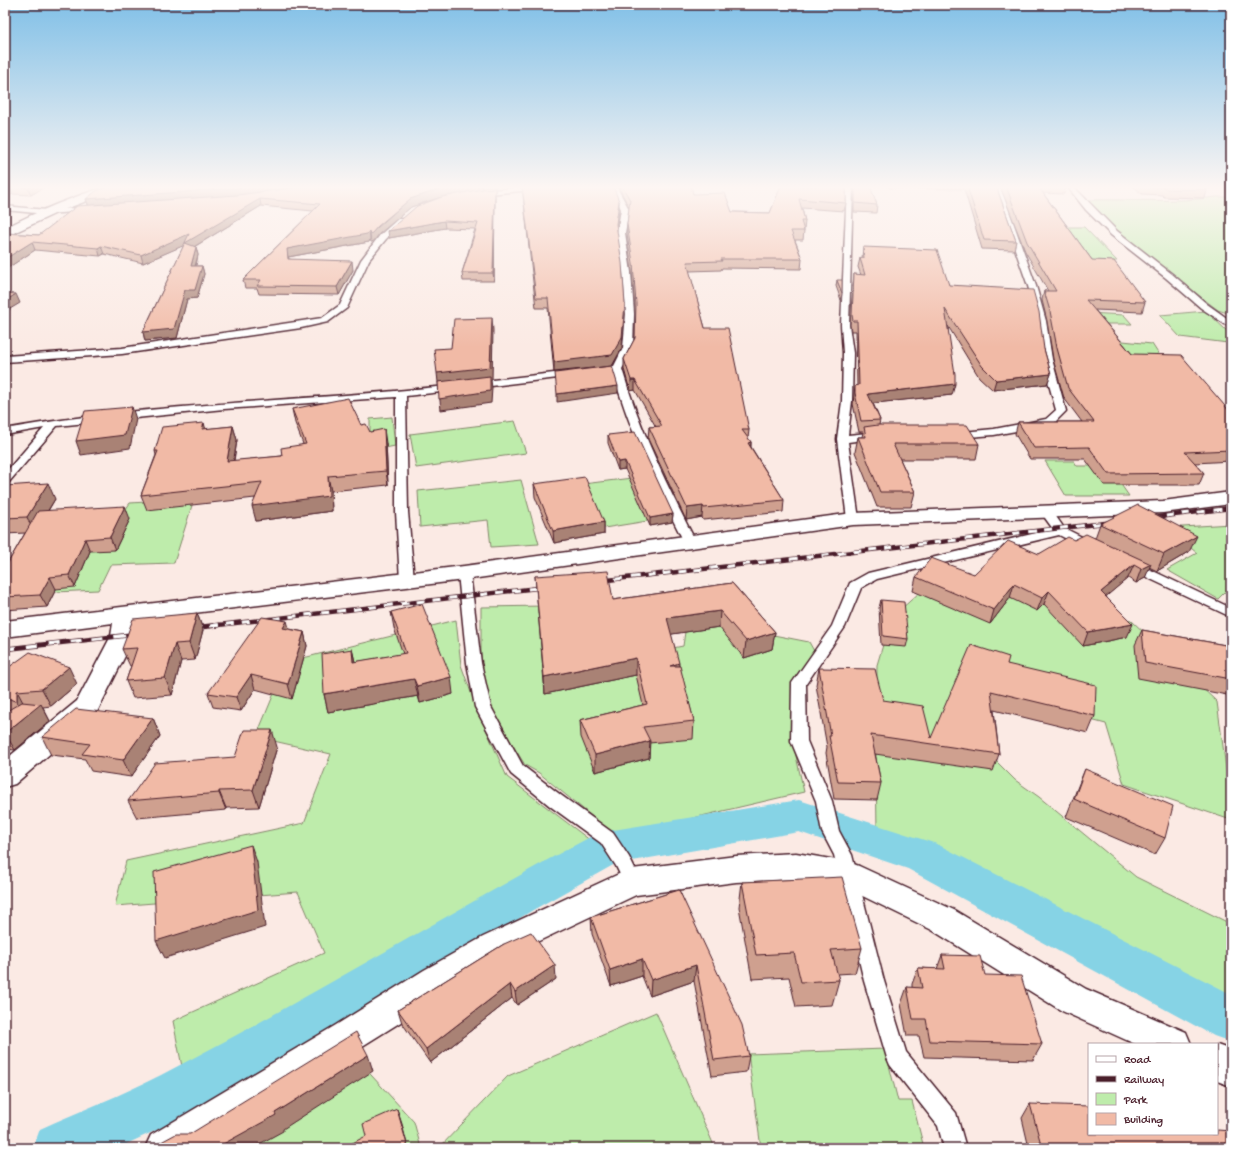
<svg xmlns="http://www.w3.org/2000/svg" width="1236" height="1153" font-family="'Gochi Hand',sans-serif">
<rect width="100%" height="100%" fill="#fbeae4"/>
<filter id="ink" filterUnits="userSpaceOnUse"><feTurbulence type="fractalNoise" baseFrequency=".025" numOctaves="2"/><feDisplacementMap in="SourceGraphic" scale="8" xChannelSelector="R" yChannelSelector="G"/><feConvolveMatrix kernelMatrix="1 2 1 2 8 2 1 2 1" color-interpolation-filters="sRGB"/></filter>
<g filter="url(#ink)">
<!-- green -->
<path fill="#beecab" stroke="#84866b" d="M1216,197H1231V314L1218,310L1117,233L1094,209L1088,200C1130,199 1174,203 1216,197Z
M1056,227H1084L1117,261H1065Z
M1054,311L1124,315L1132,324H1102L1113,340L1152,344L1163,361L1066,359Z
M1206,311L1228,332V343L1180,337L1160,315Z
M392,417L395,446L370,451V419Z
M515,421L526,453L416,468L410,434Z
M1045,461H1074L1077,466H1108L1129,496H1066Z
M640,477L660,519L573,533L575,485Z
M521,480L539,544L491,547L488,520L420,527L418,491Z
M194,499L174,563L110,565L98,590L13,594L102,543L130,503Z
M1231,524V586L1218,599L1167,570L1197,553L1166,528Z
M929,584L1131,620L1217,702L1231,805V820L1124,784L1106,724L975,690L979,744L1015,780L1039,797L1136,877L1231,924V1014L930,855L877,832L876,758L877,665L891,618Z
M545,606L611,660L683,646L687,618L809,642L814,651L794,680L792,738L804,792L616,836L539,773L525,765L490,708L481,666V607Z
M456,620L461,665L477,709L507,777L599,847L185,1082L173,1021L324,953L298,892L115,906L126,861L304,823L331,754L256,737L287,662Z
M656,1012L715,1148H439L508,1076Z
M885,1049L898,1101H912L924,1148H761L748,1054Z
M361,1064L414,1122L421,1148H223Z"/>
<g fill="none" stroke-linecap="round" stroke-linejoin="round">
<!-- canal -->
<path fill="#86d3e5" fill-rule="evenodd" d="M799,800L937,844L1231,994V1042L1214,1036L908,869L799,832L615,864L533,910L272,1069L195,1112L118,1148H33L40,1129C80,1111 122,1095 161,1075C307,1000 447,913 592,836L607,831Z"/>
<defs>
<path id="lane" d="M540,186L542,187V189L478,195L475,193L478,191Z
M610,186H616L629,209L625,233L631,272L634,314L633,348L622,369C640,430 667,486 696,542L694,545H686L684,542C656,487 630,432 613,372L596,374L591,371L596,368L614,366L623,348L626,314L623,272L617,233L621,209Z
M847,186H853L849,325L853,353L852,401L848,435L878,432L883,435L878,438L848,442L859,519L857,522H849L847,519L837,439L842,401L843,353L841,325Z
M993,186H999L1004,197L1036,286L1046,321L1052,359L1066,411L1053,424L1049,425L994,435L956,438L952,437L951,435L952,433L994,429L1046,419L1056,410L1042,359L1038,321L1028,286Z
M1067,186H1073L1117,231L1172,274L1207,304L1231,321V328L1201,308L1166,278L1111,235L1086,210Z
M5,206L46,210L89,207L93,209L89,211L46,214L5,210Z
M398,219H401L405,221L386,239L369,260L347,308L328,322L301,328L122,354L5,362V356L122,348L322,318L340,305L361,260L380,235Z
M572,371L577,374L575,376L474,388L469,385L474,382Z
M455,385L459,386L460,388L459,390L406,396L408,512L414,580L412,583L407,584L402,583L400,580L396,512V397L224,409L57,426L9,482L5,483V473L44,428L5,435V429C153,402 305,402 455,385Z
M1046,507L1050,508L1064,528L1096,544L1098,547L1096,550H1088L1059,535L877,579L861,588L845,627L806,684L807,741L832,801L839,831L852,855L884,981L906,1052L956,1113L966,1148H944L938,1126L890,1065L887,1058L864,981L834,855L822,832L816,801L791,741L792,683L832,626L850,583L868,573L1053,529L1040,511L1042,508Z
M1132,561L1231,608V617L1127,568L1126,565L1127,562Z
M464,569L469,570L470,573L481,663L491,707L523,766L562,796L613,833L629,857L641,882L638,887L632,890L626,887L616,866L601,843L550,806L511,774L475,707L467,663L458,573L459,570Z"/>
<path id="street" d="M108,186H124L122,188L65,209L5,237V228C38,211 72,197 108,186Z
M1231,492V504L1163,513L853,525L464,580L137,620L135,636L96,714L15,784L5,787V760L77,701L111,636L113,623L5,637V621L464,566L853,513L1163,501Z
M796,853L848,862L859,866L954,910L1086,989L1186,1032L1191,1044H1135L1062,1011L932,930L844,887L796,879L736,882L636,895L505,957L199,1148H145L151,1135L336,1025L424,970L483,937L621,873L632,869L736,856Z
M1217,1045L1231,1050V1086L1217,1081Z"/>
</defs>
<!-- lane casing -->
<use href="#lane" stroke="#4a1f2b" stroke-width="3"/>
<!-- street casing -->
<use href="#street" stroke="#4a1f2b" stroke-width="3"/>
<!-- lane -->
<use href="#lane" fill="#fff" fill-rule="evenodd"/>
<!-- street -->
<use href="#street" fill="#fff" fill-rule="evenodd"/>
<defs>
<path id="rail-far1" d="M1150,518L1231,508
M599,581L1114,522
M210,626L546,587"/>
<path id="rail" d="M192,628L219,625
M5,649L138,634"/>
</defs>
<!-- rail-far1 casing -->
<use href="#rail-far1" stroke="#4a1f2b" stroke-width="4.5"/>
<!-- rail casing -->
<use href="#rail" stroke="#4a1f2b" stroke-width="5"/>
<!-- rail-far1 -->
<use href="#rail-far1" stroke="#fff" stroke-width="3" stroke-dasharray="8" stroke-linecap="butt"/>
<!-- rail -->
<use href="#rail" stroke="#fff" stroke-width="3.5" stroke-dasharray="11" stroke-linecap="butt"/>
</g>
<!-- wall -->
<path fill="#cfa08f" stroke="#4a1f2b" d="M5,186H46L31,195L13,194L5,197Z
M144,186H496L495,188L483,189L438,198L411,207L379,234L374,241L371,242L370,239L369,242L288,257L289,259L353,270L339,295L259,294L257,288H245L243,280L313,211L261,206L194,247H196L198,255L196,266H202L204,274L197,298L187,299L177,338L145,341L143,332L184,245L143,263L104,254L100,256L35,250L6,269L5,268V233L39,235L88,205L86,199L141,188Z
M522,186H613L619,209L616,229L624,314L622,348L612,366L554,372L548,308H536Z
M618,186H691L693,194L732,212L770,213L781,186H846V203L844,211L802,208L805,221L803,240H795L802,259L801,269L722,268L721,270L689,271L705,328L749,430L748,438L751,442V447L784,500L783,512L703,520L702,517L686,520L648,439L649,427H656L635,390L630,391L624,369V359L635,338V312L632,272L627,233V224L629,207Z
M854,186H870L877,205L876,213L854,212Z
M887,186H996L1016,241L1014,250L982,249L964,189L890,188Z
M1000,186H1066L1064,194L1043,193L1092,260L1145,302L1142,312L1095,310L1132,354L1229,410L1231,391V461L1195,463L1204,473L1199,485H1104L1085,459H1030L1015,434L1018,422H1082L1064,398L1053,359L1047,321L1042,300L1044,291H1048L1025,251Z
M1133,186H1202L1207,190L1205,198L1164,197L1162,195L1142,194Z
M495,195L494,281H463L462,273L475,229L445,228L389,238Z
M863,247L949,285L1044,349L1051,374L1047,384L993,390L979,377L948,326L952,395L873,403L880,420L879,425L979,444L976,459H900L915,492L911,507H877L855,452L858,437H862L863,432H859L853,404L855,386H857L856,331H851L850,325L853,284L854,274L861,275L858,267L860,258H862Z
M837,280L842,293L841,300L836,286Z
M292,409L361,425L370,432L386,443L388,485L331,491L332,511L256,521L255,498L147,510L141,495L156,455L155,451L205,429L233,426L237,440L234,461L282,456L303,444L295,423Z
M608,435L673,514L672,522L650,526L625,469L618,470L608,443Z
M534,484L604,522V534L554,543L535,497Z
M5,486L55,499L48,511L130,519L115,550L90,551L75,587L56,589L47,607L5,610V568L25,533L5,534Z
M1100,524L1189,552L1157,571L1149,567L1145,578L1136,583L1128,578L1106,596L1127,637L1083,646L1044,604L1037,611L1010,598L990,624L913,591L916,577L974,574L1039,554L1074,540L1095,538Z
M535,576L613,600L732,583L775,632L772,649L744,658L719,627L671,634L679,666L694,721L693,739L649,743V758L595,772L581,737L580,720L643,705L636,675L545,694Z
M881,600L908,639L906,647L881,645L879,608Z
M391,612L453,694L420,703L418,696L328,712L324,694L352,649L355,662L403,654L394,628Z
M197,613L203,630L195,660L181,661L172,695L133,698L126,681L131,666H130L122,649Z
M290,629L304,632L307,646L292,699L255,689L241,711L213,707L208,693Z
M1142,630L1231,646V711L1227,695L1138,678L1135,645Z
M1007,664L1095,716L1088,733L994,710L999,754L993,771L875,754L881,783L877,800L834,799L826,753L827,747L816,685L819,668L883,700L931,738Z
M5,670L77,684L51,706L43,707L50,721L15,750L5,749V712L7,711L5,710Z
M153,718L160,736L131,777L91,771L85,759L51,755L42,737Z
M277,747L259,807L226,808V810L137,818L128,801L235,757Z
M1085,769L1165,838L1155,855L1066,817L1078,786Z
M742,882L862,948L855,973L837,974L839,980L832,1005L796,1007L789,977L752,979L739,907Z
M679,890L749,1056L746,1072L712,1076L694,981L650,996L642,976L611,986L592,934L591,917Z
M504,944L556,979L517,1005L512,998L430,1063L402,1023L398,1010Z
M942,955L985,975L1042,1044L1033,1060L924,1057L919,1036H907L901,1004L907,987L912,988V984L918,968L937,969Z
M1030,1104L1089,1134L1231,1148H1029L1022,1118Z"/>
<!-- shaded-wall -->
<path fill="#a98274" stroke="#4a1f2b" d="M10,186L13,194L5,197V189Z
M32,186H46L31,195L28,188Z
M257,186H312L239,196L89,206L86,199Z
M460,186H482L483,189L438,198L411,207L379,234L374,241L371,242L370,234L410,199L437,190Z
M495,188V195L494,281L493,273Z
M260,199L261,206L187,251L185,245L143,263L141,255Z
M619,201V209L616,233V224Z
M444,221L445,228L389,238L388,231Z
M369,231L370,239L369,242L288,257L289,267L288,259L287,249Z
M32,242L35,250L6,269L5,266V259Z
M101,246L104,254L100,256L98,248Z
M196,247L198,255L193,274L191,266Z
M352,261L353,270L339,295L337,287Z
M202,266L204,274L197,298L187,299L177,338L145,341L143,332L185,290Z
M16,294L20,303L5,312V301Z
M625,304L624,314L622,348L612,366L554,372V362Z
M492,318L493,330L492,380H491L492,388L491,403L441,410L437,373Z
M1051,374L1047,384L993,390L996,380Z
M631,380H635V390L630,391Z
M955,384L952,395L866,404L868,394Z
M618,386V393L557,402V394Z
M132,407L136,419L130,448L81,455L76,441Z
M204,423L208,437L202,429Z
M233,426L237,440L231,476L227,461Z
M384,429L386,443L388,485L386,471Z
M751,442L750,454L748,443Z
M625,461V469L618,470V462Z
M328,476L331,491L332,511L256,521L252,506Z
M48,483L55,499L34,533L27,517Z
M125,506L130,519L115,550L110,537Z
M703,506L702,517L686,520L687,508Z
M673,514L672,522L650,526V518Z
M604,522V534L554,543L553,531Z
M1197,536L1189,552L1157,571L1164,554Z
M85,539L90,551L75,587L69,575Z
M1151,564L1145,578L1136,583L1141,569Z
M1134,565L1128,578L1096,605L1101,592Z
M50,577L56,589L47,607L40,595Z
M1014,584L1010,598L990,624L994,610Z
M1049,591L1044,604L1037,611L1042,598Z
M720,611L719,627L666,635L667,618Z
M197,613L203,630L195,660L189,643Z
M287,621L291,635L283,628Z
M1133,624L1127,637L1083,646L1088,632Z
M304,632L307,646L292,699L288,684Z
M775,632L772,649L744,658L746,641Z
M175,644L181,661L172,695L165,678Z
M352,649L356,666L353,662Z
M636,658V675L545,694L544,677Z
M679,663L678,680L670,666Z
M69,667L77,684L51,706L42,689Z
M251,675L255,689L241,711L236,697Z
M451,677L453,694L420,703L417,686Z
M414,679L418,696L328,712L324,694Z
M17,691L26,708L41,704L50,721L15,750L5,733L25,717L17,702Z
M153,718L160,736L131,777L123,760Z
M272,730L277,747L259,807L253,790Z
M650,741L649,758L595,772V755Z
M219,791L226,808V810L219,793Z
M251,845L257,862L265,927L165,958L156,941Z
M642,959V976L611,986L610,970Z
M555,965L556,979L517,1005L515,992Z
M696,965L694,981L650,996L651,980Z
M510,984L512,998L430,1063L426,1049Z
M368,1055L373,1071L283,1129V1131L252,1148H216L275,1113Z
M397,1109L402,1124L408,1148Z"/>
<!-- building -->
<path fill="#f1baa6" stroke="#4a1f2b" d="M5,186H32L28,188L10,186L5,189Z
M111,186L141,188L144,186H257L237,188L86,199L96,191Z
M308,186H460L437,190L410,199L378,226L372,233L370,234L369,231L367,234L287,249L288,259L352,261L337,287L257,286L261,280H243L320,204L260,199L185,243L196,247L191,266H202L195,290H185L174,329L143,332L189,234L141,255L101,246L98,248L32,242L5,259V233L39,235L77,206L237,195Z
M522,186H613L619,201L616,224L622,263L625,304L622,337L612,355L554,362L548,298H536Z
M622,186H691L693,194L725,193L732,212L770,213L781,186H846V203L799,199L805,221H801L804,231H791L802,259H721L722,261L687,262L705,328H728L749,430H742L751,442L748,443L784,500L704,508L703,506L687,508L649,427L662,426L635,380H631L624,359L635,338L636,304L633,263L627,224L630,200Z
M855,186H870L877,205L855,203Z
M967,186H996L1016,241L984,240Z
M1006,186H1042L1044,188H1039L1092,260L1114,261L1145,302L1086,300L1132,354L1181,355L1231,413V450L1185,452L1204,473L1108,474L1089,447L1034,448L1018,422H1094L1068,388L1057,348L1050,311L1044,291H1056L1027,242Z
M1144,186H1202L1207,190L1167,189L1164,187H1145Z
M495,188L493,273H462L478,223L444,221L388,231L417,206L442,197L483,189Z
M863,247L937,250L949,285L1033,290L1039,312L1044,349L1051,374L996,380L982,366L945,309L955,374V384L868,394L880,420L861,421L855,393V386L859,385L857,321H853L852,315L854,274L865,275L860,258H864Z
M837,280H842V293Z
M5,293L16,294L5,301Z
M492,318L490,367L437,373L434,349L451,348L454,319Z
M612,366L618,386L557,394L555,373Z
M490,376V391L439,399L438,382Z
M348,398L361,425L366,424L370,432L384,429L386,471L328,476L329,496L252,506L262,482L141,495L158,451H155L162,427L204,423L202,429L233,426L227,461L282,456L281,448L306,444L292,409Z
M132,407L125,435L76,441L85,411Z
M878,425H967L979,444H893L915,492H880L858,437H866L864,427Z
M635,432L673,514L650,518L625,461L618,462L608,435Z
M585,477L604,522L553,531L534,484Z
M48,483L27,517L5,518V486Z
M1138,505L1197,536L1164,554L1100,524Z
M125,506L110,537L85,539L69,575L50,577L40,595L5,597V568L38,511Z
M1086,534L1151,564L1141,569L1134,565L1101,592L1133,624L1088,632L1049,591L1042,598L1014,584L994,610L916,577L931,558L974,574L1008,541L1039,554L1068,537L1074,540Z
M608,571L613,600L732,583L775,632L746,641L720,611L667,618L679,663L670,666H680L694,721L643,727L650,741L595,755L580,720L647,704L636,658L544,677L535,576Z
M881,600L904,602L908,639L883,636Z
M422,604L451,677L417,686L414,679L324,694L322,654L352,649L353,662L406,653L391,612Z
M197,613L189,643L175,644L165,678L126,681L137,648L122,649L133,619Z
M262,617L287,621L283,628L304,632L288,684L251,675L236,697L208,693Z
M1142,630L1231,646V679L1145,663Z
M971,645L1009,657L1007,664L1096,685L1095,716L991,691L999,754L871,735L881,783L838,782L829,736H831L819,668L875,669L883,700L923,706L931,738Z
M30,652L69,667L42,689L17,691V702L5,697V670Z
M22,702L41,704L5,733V712Z
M76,709L153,718L123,760L82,754L90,744L42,737Z
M244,730H272L253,790L219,791V793L128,801L155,763L235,757Z
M1085,769L1173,806L1165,838L1074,799Z
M251,845L258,910L156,941L154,872Z
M842,877L862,948L831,950L839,980L801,982L794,953L756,955L742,882Z
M679,890L742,1025L749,1056L714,1060L696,965L651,980L642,959L610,970L591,917Z
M531,932L555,965L515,992L510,984L426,1049L398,1010L504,944Z
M942,955L980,956L985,975L1021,976L1042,1044L930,1041L926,1019H913L907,987L922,988L918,968L945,969Z
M356,1032L368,1055L275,1113L276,1115L216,1148H150L176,1134H190Z
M1030,1104L1089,1106V1134H1217V1130L1231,1131V1148H1042Z
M397,1109L408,1148H343L366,1136L363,1124Z"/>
</g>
<!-- sky -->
<linearGradient id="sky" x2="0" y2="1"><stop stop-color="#81c0e7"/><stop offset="0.54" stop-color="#fdf6f3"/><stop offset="1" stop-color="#fdf6f3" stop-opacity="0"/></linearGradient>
<rect width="1236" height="347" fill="url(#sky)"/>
<!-- margin -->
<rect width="1236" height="1153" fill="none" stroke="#fff" stroke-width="20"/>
<rect x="10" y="10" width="1216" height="1133" fill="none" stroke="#4a1f2b" stroke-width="1.5" filter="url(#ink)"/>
<!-- legend -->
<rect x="1088" y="1043" width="130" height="92" fill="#ffffff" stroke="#b7a5aa"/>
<rect x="1096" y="1056" width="20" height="6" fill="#ffffff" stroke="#b7a5aa"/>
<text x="1124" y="1063" font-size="12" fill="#4a1f2b">Road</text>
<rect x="1096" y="1076" width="20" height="6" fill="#4a1f2b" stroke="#b7a5aa"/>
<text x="1124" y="1083" font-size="12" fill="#4a1f2b">Railway</text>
<rect x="1096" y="1093" width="20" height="12" fill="#beecab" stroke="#b7a5aa"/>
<text x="1124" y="1103" font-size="12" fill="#4a1f2b">Park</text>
<rect x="1096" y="1113" width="20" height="12" fill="#f1baa6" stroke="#b7a5aa"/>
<text x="1124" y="1123" font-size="12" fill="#4a1f2b">Building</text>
</svg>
